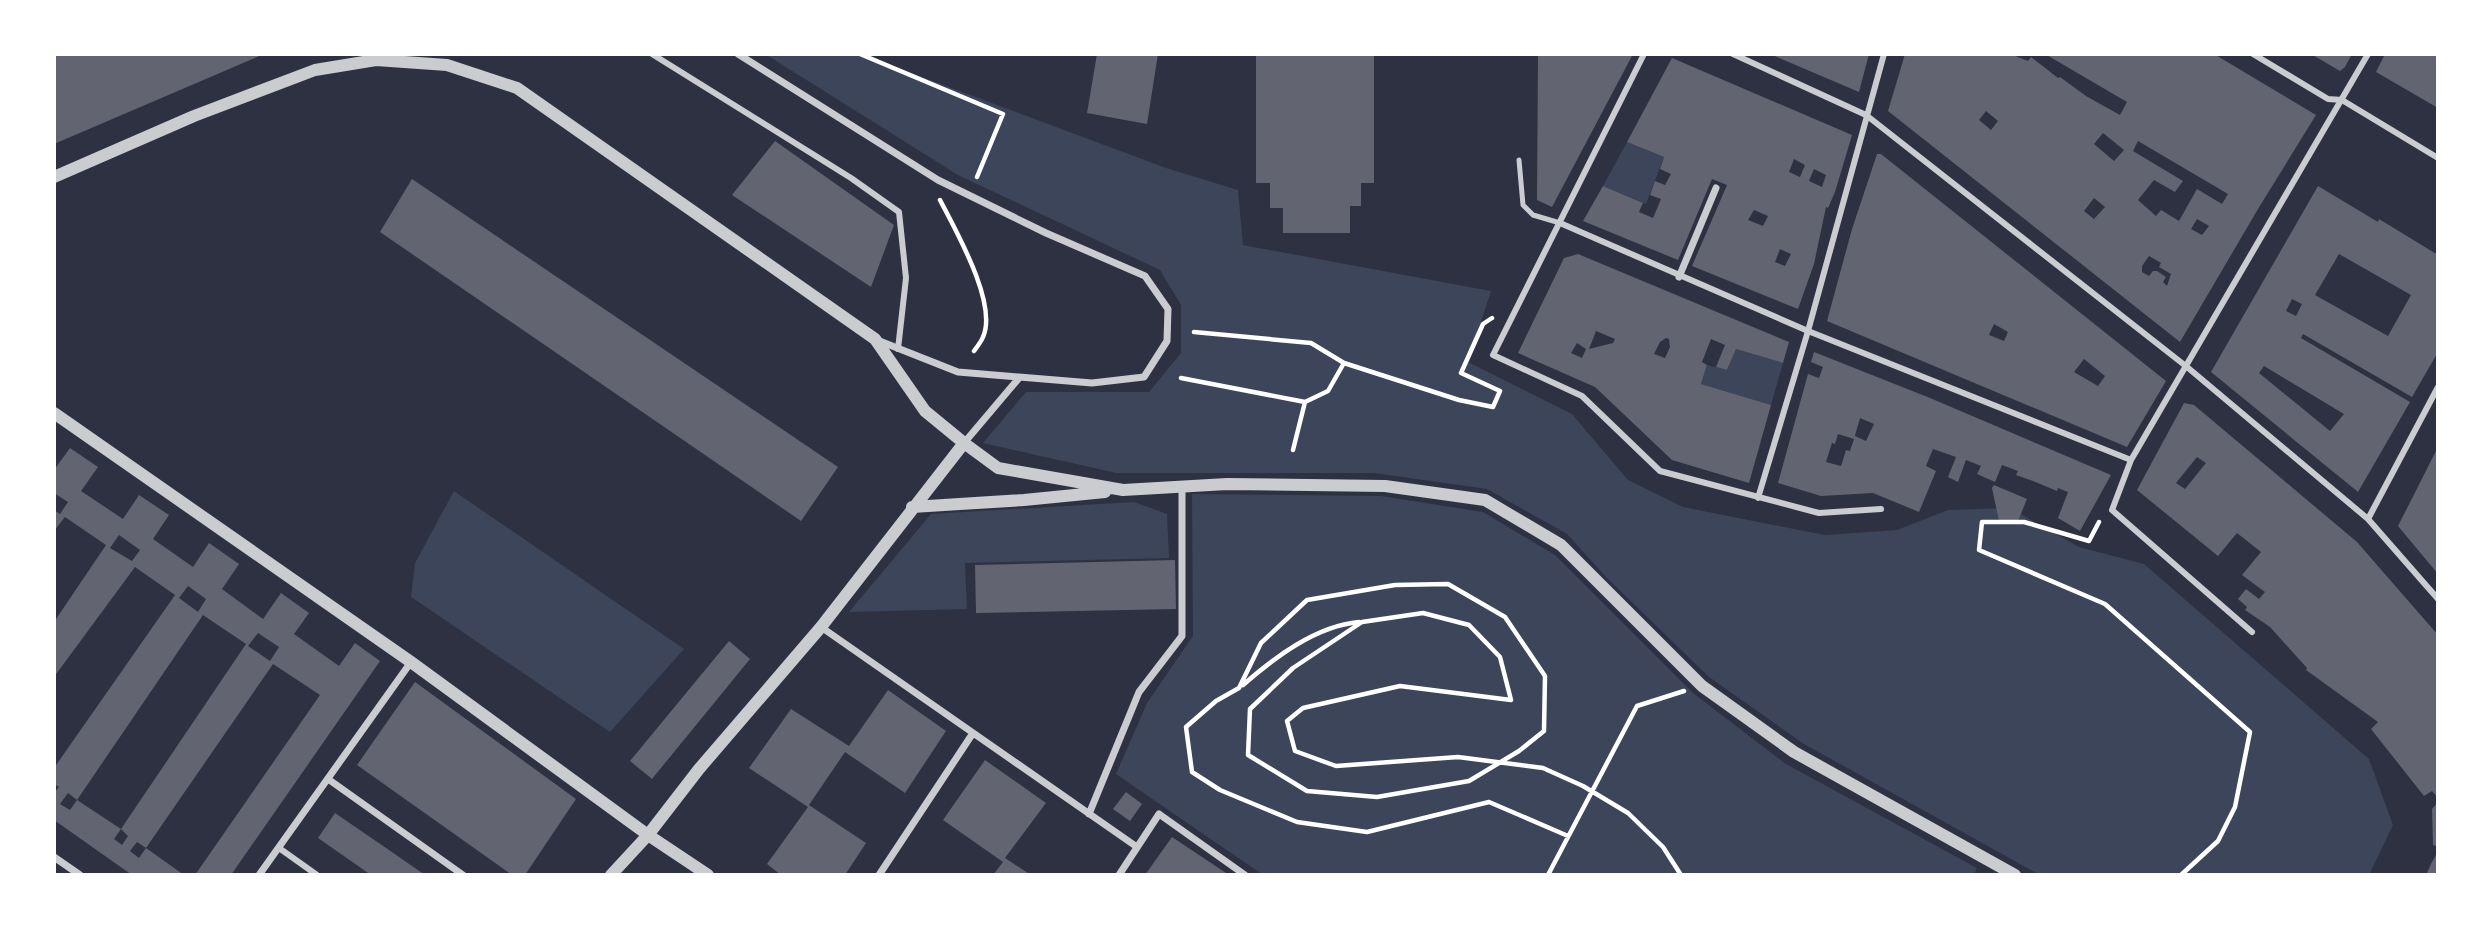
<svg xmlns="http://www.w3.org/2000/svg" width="2492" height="929" font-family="Overpass,sans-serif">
<rect width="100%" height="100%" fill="#2d3142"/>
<!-- green -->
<path fill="#3c4559" d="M765,54H860L1166,168L1238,190L1243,245L1491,291L1468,362L1572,414L1628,480L1683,507L1825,535L1897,530L1948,510L2010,508L2079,547L2144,564L2369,759L2393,825L2369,875H2040L1804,744L1709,677L1607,578L1567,534L1487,489L1374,473H1116L983,443L1026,392H1149L1181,353V305L1160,270L958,175Z
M1627,142L1664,157L1646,204L1603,186Z
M1736,349L1783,363L1771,405L1701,384L1707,365L1727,370Z
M454,491L684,649L610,732L411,597L415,563Z
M1192,494L1381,496L1483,512L1555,555L1693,693L1786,764L1977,868L1974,875H1263L1116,774L1147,703L1193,636Z
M1134,502L1167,514L1169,558L965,563L967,609L849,612L931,514Z"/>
<!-- building -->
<path fill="#626471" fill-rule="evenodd" d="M54,54H264L54,144Z
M1097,54H1158L1147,124L1087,113Z
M1256,54H1374V183H1361V206H1350V233H1283V208H1270V183H1256Z
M1538,54H1633L1552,207L1537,200Z
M1770,54H1869L1859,92Z
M1905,54H2010L2028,61L2031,57L2058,78L2060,77L2086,96L2120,115L2127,102L2045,54H2214L2316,115L2258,209L2180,342L1888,111ZM1986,111L1998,121L1991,130L1979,120ZM2103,133L2124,150L2114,161L2094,144ZM2138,141L2228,194L2222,204L2197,189L2179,221L2161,210L2156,216L2138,200L2154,180L2175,192L2183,181L2133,151ZM2094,198L2105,207L2094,219L2084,211ZM2197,219L2209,226L2202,235L2191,229ZM2149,256L2161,263L2159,267L2171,274L2167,286L2163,282L2166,277L2157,271H2153L2149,276L2142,272V266Z
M2311,54H2352L2345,67L2340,71Z
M2385,54H2438V108L2376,72Z
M1672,58L1852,135L1835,192L1828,208L1826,207L1814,264L1798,309L1692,266L1727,185L1712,179L1678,260L1583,221L1603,186L1643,203L1639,212L1653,218L1661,199L1650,195L1655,181L1665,185L1671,174L1660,169L1664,157L1627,142ZM1794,159L1805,165L1800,177L1789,172ZM1814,169L1826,175L1822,187L1809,181ZM1754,210L1768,216L1763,226L1748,220ZM1780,249L1791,254L1785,266L1775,262Z
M775,141L894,225L871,287L732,195Z
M1877,154H1881L2166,381L2127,447L1827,321L1852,229ZM1994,324L2008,332L2004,341L1989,335ZM2084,359L2105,376L2098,386L2074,372Z
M412,179L838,467L801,521L380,232Z
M2318,186L2378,222L2379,219L2438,255V352L2412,397L2303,334L2301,338L2410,402L2358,492L2211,372ZM2339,254L2411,295L2388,336L2315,295ZM2292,299L2302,304L2296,316L2286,311ZM2264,366L2344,414L2330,431L2259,373Z
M1578,254L1789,342L1783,363L1736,349L1727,370L1716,367L1725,345L1711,339L1702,362L1707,365L1701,384L1771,405L1749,483L1672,460L1595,387L1518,353L1564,258ZM1596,331L1615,339L1613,343L1589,349ZM1666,338L1669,339L1670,347L1665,358L1654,354L1660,342ZM1577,343L1586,349L1582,358L1571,353Z
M1814,352L1930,398L2111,475L2080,531L2058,518L2068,492L2058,488L2057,491L2033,481L2016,475L2018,471L2002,465L1995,482L1977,474L1981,466L1966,460L1958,482L1948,477L1956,457L1933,449L1926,466L1936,471L1919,512L1873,493L1821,496L1778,483L1808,374L1819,378L1823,367L1811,362ZM1860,418L1874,424L1866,441L1855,436L1850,451L1846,450L1841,466L1826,462L1832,443L1835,444L1838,434L1854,439Z
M2184,403L2194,405L2357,542L2438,635V798L2432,791L2424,796L2371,729L2378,722L2306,670L2307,668L2270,627L2245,610L2247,607L2238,599L2246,589L2259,599L2265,592L2242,575L2261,552L2237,533L2218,556L2137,490ZM2197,457L2206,463L2185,489L2176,483Z
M2438,447V574L2398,526Z
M70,448L98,467L81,491L123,519L139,495L169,515L153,539L193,567L209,543L239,564L222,589L263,619L281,593L309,613L294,634L339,666L355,643L380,661L231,875H195L320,695L273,664L146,848L137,842L130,851L139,858L146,848L184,875H132L54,820V793L59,787L54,784V768L175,595L135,567L54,677V622L106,545L65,517L54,531V510L60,514L68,502L54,493V470ZM119,535L140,550L132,561L110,548ZM188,586L206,599L198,612L179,598ZM203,615L246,644L121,829L77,800ZM258,633L279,647L270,661L248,646ZM68,793L77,800L70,810L60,804ZM121,829L128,836L122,845L114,839Z
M1994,485L2027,499L2018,521H1999L1992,488Z
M1175,560L1176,609L976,613L975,565Z
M729,641L750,659L652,779L630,761Z
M415,682L576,799L525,875H512L357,765Z
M888,690L946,731L905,793L845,752L809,805L866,843L845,875H781L767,864L808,807L749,768L791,709L849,746Z
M985,760L1046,803L1005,858L1031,875H993L1003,862L943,820Z
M1126,792L1142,804L1130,821L1113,809Z
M2438,802V846H2436L2433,845L2432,809Z
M335,813L389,850L425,875H371L318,838Z
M1172,837L1229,875H1145Z
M2438,851V875H2426L2431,864Z"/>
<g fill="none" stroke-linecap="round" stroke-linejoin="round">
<!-- path -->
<path stroke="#fff" stroke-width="4.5" d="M860,54L1003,114L977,177
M940,200C956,231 998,304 983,337C981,342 977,347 974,351
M1194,332L1311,343L1344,363
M1181,378L1305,402
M1293,450L1305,402L1328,391L1344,363L1459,400L1493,407L1500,391L1461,373L1483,324L1492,318
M2099,522L2089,541L2024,522H1982L1979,550L2105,604L2250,732L2235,807L2218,841L2181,875
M1243,685C1275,657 1316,626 1359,622
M1568,836L1489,802L1367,832L1297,822L1220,790L1192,772L1186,727L1216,701L1239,688L1261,643L1307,600L1395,585L1448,584L1505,617L1545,676L1544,731L1519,751L1469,781L1377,797L1307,791L1248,755L1250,709L1293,668L1362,622L1423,613L1469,625L1500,657L1511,700L1400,686L1303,708L1287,721L1295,751L1336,766L1458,757L1543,768L1583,786L1628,813L1663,847L1681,875
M1548,875L1637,706L1684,691"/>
<!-- service -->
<path stroke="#caccd0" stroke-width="5" d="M1519,160L1523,205L1533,215L1560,223"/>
<!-- pedestrian -->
<path stroke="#caccd0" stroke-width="6" d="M652,54L851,178L899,212L906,278L898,349
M1644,54L1493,355L1582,396L1660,471L1819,513L1881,509
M1733,54L1866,115L2187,367L2368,519L2438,599
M2253,54L2328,99L2342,100L2438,158
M1560,223L1808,331L2131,460
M1758,498L1808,331L1884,54
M2368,519L2438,387
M2252,632L2112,510L2131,460L2368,54
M279,848L317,875"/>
<!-- minor -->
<path stroke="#caccd0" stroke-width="7" d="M738,54L938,180L1046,233L1145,276L1168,309L1167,341L1144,377L1092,383L958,372L877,340
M1679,277L1716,188
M964,443L1019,378
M821,627L1137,847
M328,779L463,875
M1089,814L1139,692L1182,636V486
M54,857L80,875
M259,875L411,662
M879,875L973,733
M1119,875L1159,814L1245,875"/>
<!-- tertiary -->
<path stroke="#caccd0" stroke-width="12" d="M54,177L194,116L315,70L376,60L447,65L517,88L875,339L925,411L964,443L998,468L1123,490L1227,484L1385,486L1485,500L1561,545L1702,686L1794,752L2015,875
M54,413L411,662L648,835L708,875
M912,507L1024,500L1105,492
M611,875L648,835L699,769L821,627L964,443"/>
</g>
<!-- border -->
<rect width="2492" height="929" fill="none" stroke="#ffffff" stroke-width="112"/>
</svg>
